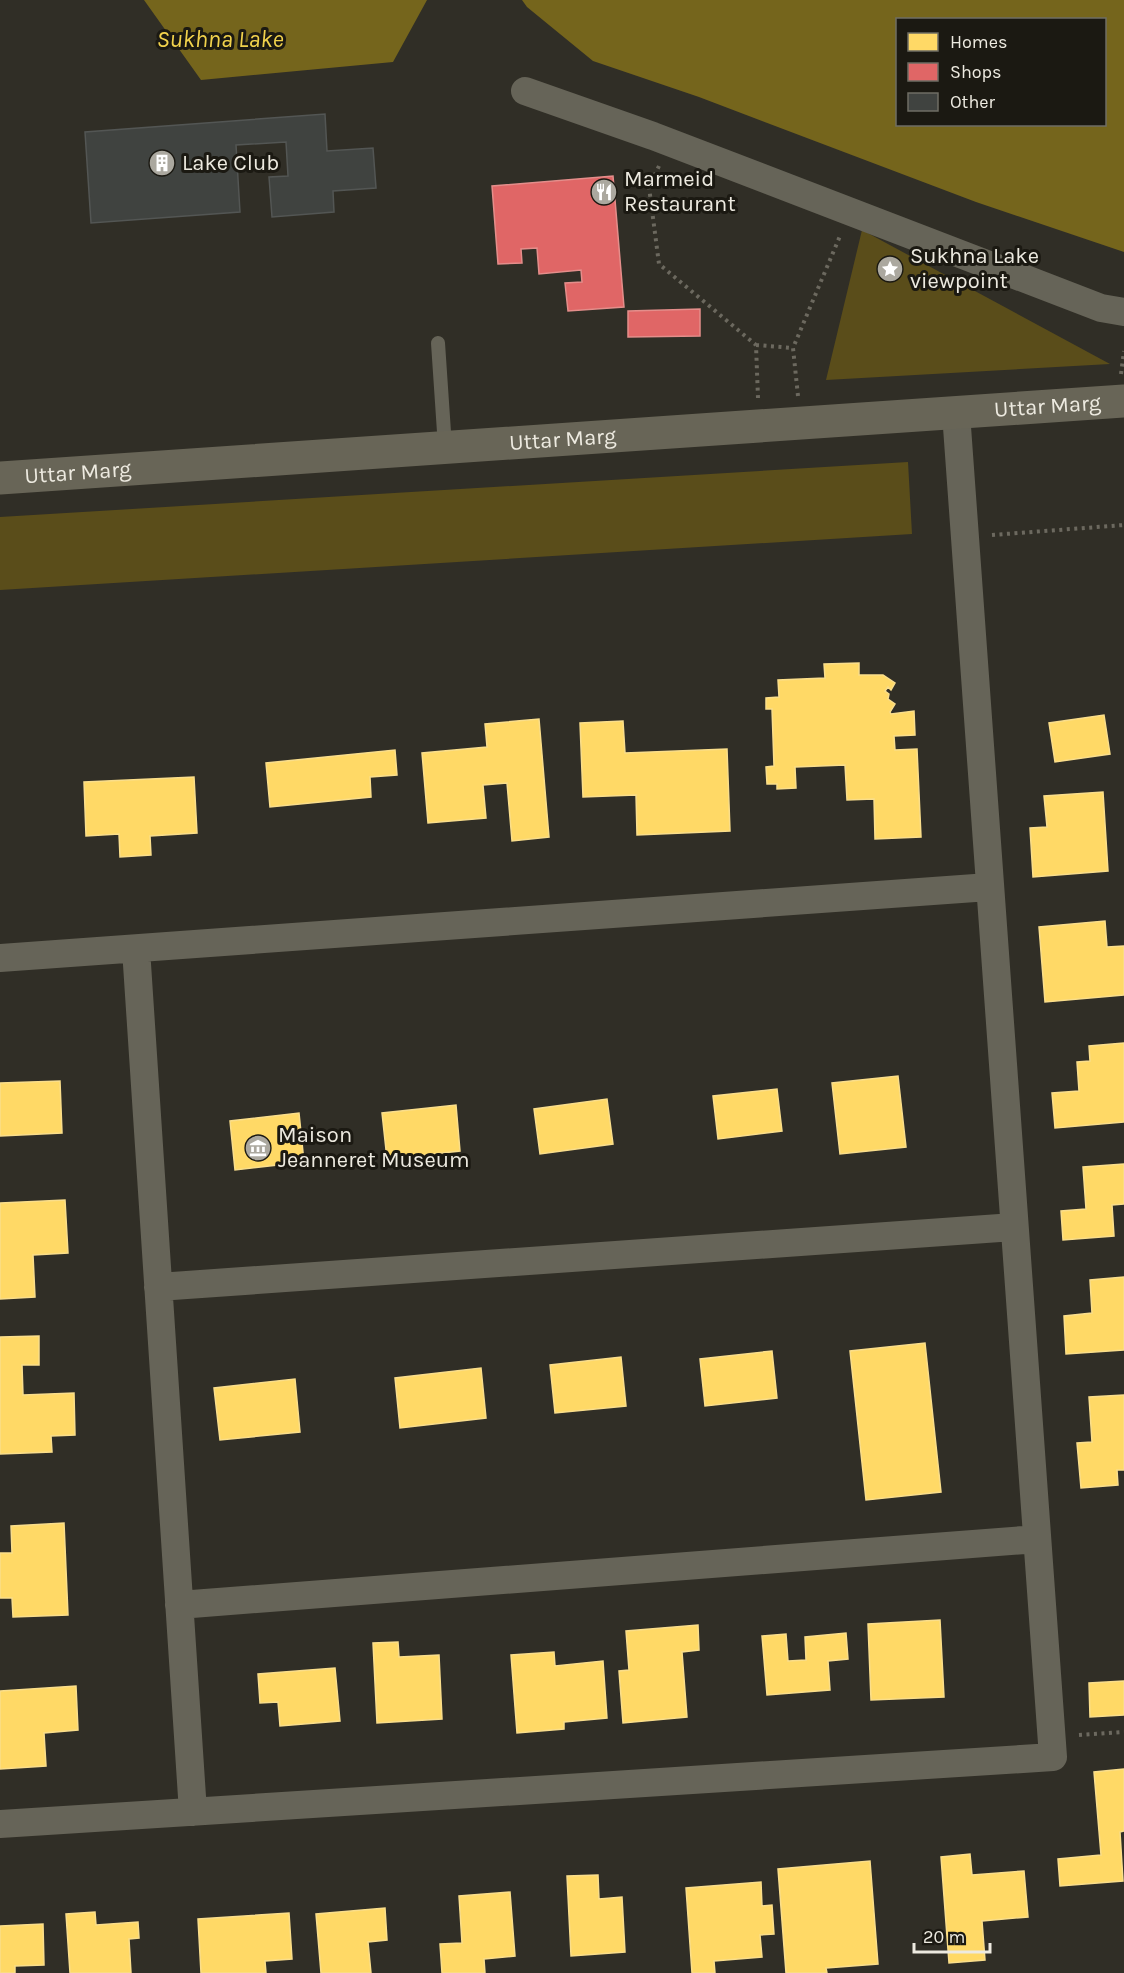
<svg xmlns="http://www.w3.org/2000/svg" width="1124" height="1973" font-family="Karla,sans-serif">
<rect width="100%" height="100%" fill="#302e26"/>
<!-- green -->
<path fill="#5a4d1a" d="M862,230L1110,364L826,380Z
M908,462L912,534L0,590V517Z"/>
<!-- water -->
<path fill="#75651c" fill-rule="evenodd" d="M144,0H427L393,62L201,80Z
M522,0H1124V252L976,202L699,97L593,61L527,7ZM898,20H1104V124H898Z"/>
<!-- homes -->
<path fill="#ffd966" stroke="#fade8b" stroke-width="1.5" d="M859,663V675H883L895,683L891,690L888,687L885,691L889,694L888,699L895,704L890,712L891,714L914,711L915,735L894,736L895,750L917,749L921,837L875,839L874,799L847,800L845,765L795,767L796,788L777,789V784H767L766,767L774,766L772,709H766V698L779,697L778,680L825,678L824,664Z
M1104,715L1110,754L1055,762L1049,723Z
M539,719L549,837L512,841L507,783L483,785L486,818L428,823L422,753L487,747L485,724Z
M623,721L625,753L727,749L730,831L637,835L636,795L583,797L580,723Z
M395,750L397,775L370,777L371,797L270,807L266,763Z
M194,777L197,833L150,836L151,855L120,857L119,834L86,836L84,782Z
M1103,792L1108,871L1033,877L1030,828L1047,827L1044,796Z
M1105,921L1107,947L1124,946V995L1045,1002L1039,927Z
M1124,1043V1122L1055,1128L1052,1093L1079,1091L1077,1062L1090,1061L1089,1046Z
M898,1076L906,1147L840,1154L832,1083Z
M60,1081L62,1133L0,1136V1083Z
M777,1089L782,1131L718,1139L713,1096Z
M607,1099L613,1144L540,1154L534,1109Z
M456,1105L460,1151L387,1159L382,1113Z
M299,1113L304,1162L235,1170L230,1121Z
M1124,1164V1204L1112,1205L1114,1236L1063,1240L1061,1211L1086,1209L1083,1167Z
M65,1200L68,1253L33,1255L35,1297L0,1299V1203Z
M1124,1277V1350L1066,1354L1064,1316L1092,1313L1090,1280Z
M39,1336V1365H22L23,1395L74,1393L75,1435L51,1436L52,1452L0,1454V1337Z
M925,1343L941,1492L866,1500L850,1351Z
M772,1351L777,1398L705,1406L700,1359Z
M621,1357L626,1406L555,1413L550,1365Z
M481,1368L486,1418L400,1428L395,1378Z
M295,1379L300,1432L220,1440L214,1388Z
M1124,1395V1470H1117L1118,1485L1081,1488L1077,1443L1092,1442L1089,1397Z
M64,1523L68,1615L13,1617L12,1598H0V1553H12L11,1526Z
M940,1620L944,1697L871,1700L868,1624Z
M698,1625L699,1650L682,1652L687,1717L623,1723L619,1671L629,1670L626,1631Z
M846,1633L848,1659L828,1661L830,1690L767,1695L762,1636L786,1634L788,1661L806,1660L805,1637Z
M398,1642L399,1657L439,1655L442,1719L377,1723L373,1643Z
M554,1652L555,1666L603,1661L607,1718L564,1722V1729L517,1733L511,1655Z
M335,1668L340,1721L280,1726L278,1702L260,1703L258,1674Z
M1124,1681V1715L1090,1717L1089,1683Z
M76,1686L78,1730L44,1733L46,1766L0,1769V1691Z
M1124,1769V1831L1120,1832L1123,1881L1060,1886L1058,1859L1101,1855L1094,1772Z
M970,1854L972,1875L1024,1871L1028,1917L982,1921L985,1960L949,1963L941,1857Z
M870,1861L878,1964L826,1968L827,1973H786L778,1869Z
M598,1875L599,1899L622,1897L625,1952L571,1956L567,1876Z
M761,1882L762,1906L772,1905L774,1934L760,1935L762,1957L714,1961L715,1973H692L686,1888Z
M510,1892L515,1956L484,1959L485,1973H442L440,1944L462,1943L459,1896Z
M385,1908L387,1940L368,1942L371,1973H321L316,1914Z
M95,1912L96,1925L138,1922L139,1938L129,1939L131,1973H70L66,1914Z
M289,1913L292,1959L265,1961L266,1973H201L198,1919Z
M43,1924L44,1965L15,1966V1973H0V1926Z"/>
<!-- shops -->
<path fill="#e06666" stroke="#e48e8b" stroke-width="1.5" d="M613,176L624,307L568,311L565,283L582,282L581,270L539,274L537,248L521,249L522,263L498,264L492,186Z
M700,309V336L628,337V311Z"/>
<!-- building -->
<path fill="#404340" stroke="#535654" stroke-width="1.5" d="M325,114L327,151L373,148L376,188L333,191L334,212L272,217L269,177L288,176L286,142L236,145L240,212L91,223L85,132Z"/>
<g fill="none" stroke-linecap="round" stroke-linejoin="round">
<!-- path -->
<path stroke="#6c695f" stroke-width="4" stroke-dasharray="3 4.5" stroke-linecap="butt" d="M659,166L649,187L659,264L756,345L758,398
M756,345L793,348
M1121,374L1124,351
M798,396L793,348L840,236
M992,535L1124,525
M1079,1735L1124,1732"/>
<!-- lane -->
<path stroke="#666458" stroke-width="14" d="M438,343L445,447"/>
<!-- street -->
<path stroke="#666458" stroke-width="28" d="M525,91L653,136L1101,308L1124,312
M136,949L193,1812
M0,958L989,887
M158,1287L1014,1227
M179,1605L1037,1539
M0,1824L1053,1757L956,413"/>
<!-- secondary -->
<path stroke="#686557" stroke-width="33" id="s1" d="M0,478L1124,401"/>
</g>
<!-- icons -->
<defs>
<symbol id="building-disc" viewBox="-11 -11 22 22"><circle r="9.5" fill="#aba89f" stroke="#1b1912"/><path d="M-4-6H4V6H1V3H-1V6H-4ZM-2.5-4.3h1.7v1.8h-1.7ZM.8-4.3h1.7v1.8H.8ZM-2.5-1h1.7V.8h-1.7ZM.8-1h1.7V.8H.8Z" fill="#fff"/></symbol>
<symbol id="restaurant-disc" viewBox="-11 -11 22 22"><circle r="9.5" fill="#aba89f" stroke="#1b1912"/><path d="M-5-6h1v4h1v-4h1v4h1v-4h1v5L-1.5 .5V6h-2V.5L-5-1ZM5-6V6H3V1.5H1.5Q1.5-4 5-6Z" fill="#fff"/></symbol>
<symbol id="sight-disc" viewBox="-11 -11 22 22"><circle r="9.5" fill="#aba89f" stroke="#1b1912"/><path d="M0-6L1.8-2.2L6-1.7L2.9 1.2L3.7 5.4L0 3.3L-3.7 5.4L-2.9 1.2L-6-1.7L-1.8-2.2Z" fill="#fff"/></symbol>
<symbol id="museum-disc" viewBox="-11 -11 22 22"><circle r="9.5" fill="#aba89f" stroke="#1b1912"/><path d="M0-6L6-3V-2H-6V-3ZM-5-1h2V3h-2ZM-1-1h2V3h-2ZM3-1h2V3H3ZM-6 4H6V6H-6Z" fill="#fff"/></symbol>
</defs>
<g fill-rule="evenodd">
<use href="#building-disc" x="147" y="148" width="30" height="30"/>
<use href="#restaurant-disc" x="589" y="177" width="30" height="30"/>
<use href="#sight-disc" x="875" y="254" width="30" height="30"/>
<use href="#museum-disc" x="243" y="1133" width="30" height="30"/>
</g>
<g text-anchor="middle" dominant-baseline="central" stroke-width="6" stroke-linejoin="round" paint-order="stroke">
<!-- poi labels -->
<g font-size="22" fill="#edeae0" stroke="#1b1912" text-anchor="start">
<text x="182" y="163">Lake Club</text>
<text x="624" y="179">Marmeid<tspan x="624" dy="25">Restaurant</tspan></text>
<text x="910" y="256">Sukhna Lake<tspan x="910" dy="25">viewpoint</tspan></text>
<text x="278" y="1135">Maison<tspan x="278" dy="25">Jeanneret Museum</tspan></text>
</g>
<!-- street labels -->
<g font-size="22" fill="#edeae0" stroke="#1b1912">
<text stroke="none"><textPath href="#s1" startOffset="1050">Uttar Marg</textPath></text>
<text stroke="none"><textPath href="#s1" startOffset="564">Uttar Marg</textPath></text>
<text stroke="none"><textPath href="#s1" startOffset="78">Uttar Marg</textPath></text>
</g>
<!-- water labels -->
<g font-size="24" font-style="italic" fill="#f1d24c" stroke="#1b1912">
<text x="220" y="39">Sukhna Lake</text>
</g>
</g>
<!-- legend -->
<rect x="896" y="18" width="210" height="108" fill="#1b1912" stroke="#6f6d64" stroke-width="1.5"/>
<rect x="908" y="33" width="30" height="18" fill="#ffd966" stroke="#6f6d64" stroke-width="1.5"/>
<text x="950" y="48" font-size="18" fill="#edeae0">Homes</text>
<rect x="908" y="63" width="30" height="18" fill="#e06666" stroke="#6f6d64" stroke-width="1.5"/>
<text x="950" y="78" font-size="18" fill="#edeae0">Shops</text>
<rect x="908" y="93" width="30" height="18" fill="#404340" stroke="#6f6d64" stroke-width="1.5"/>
<text x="950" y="108" font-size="18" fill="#edeae0">Other</text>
<!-- scale -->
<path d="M914 1943v9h76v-9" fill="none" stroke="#edeae0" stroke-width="3"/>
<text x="923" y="1943" font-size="18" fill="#edeae0" stroke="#1b1912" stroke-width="4.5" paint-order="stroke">20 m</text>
</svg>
